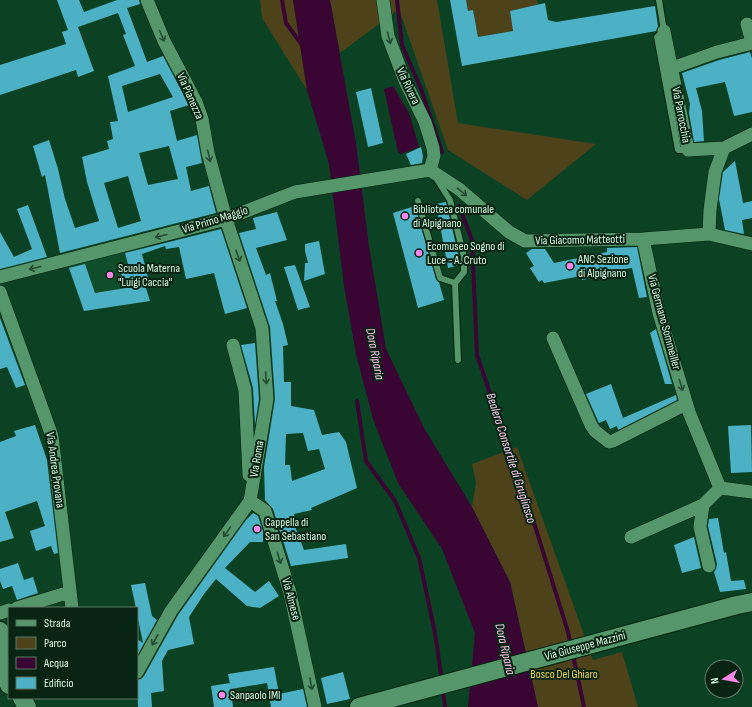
<svg xmlns="http://www.w3.org/2000/svg" width="752" height="707" font-family="'Sofia Sans Condensed',sans-serif">
<rect width="100%" height="100%" fill="#0b4223"/>
<!-- built -->
<path fill="#104d2a" d="M140,243L149,281L144,282L150,301L84,311L68,264Z"/>
<!-- green -->
<path fill="#4d421a" d="M260,0H293L307,90L262,18Z
M330,0H437L458,123L596,144L527,200L448,150L399,9L340,53Z
M466,0H537L538,5L510,11L513,31L478,37L473,10L468,11Z
M517,447L593,660L622,652L638,707H538L510,582L472,507L476,483L472,464Z"/>
<!-- water -->
<path fill="#390533" d="M293,0H330L356,143L369,246L386,349L424,428L472,507L510,582L538,707H468L475,633L442,549L398,483L373,419L356,354L344,286L329,164L307,90Z
M393,86L409,113L419,147L401,154L398,152L384,89Z"/>
<g fill="none" stroke-linecap="round" stroke-linejoin="round">
<!-- stream -->
<path stroke="#390533" stroke-width="4" d="M282,0L286,23L302,45
M397,0L402,45L421,89L442,152
M459,206L472,240L477,355L535,526L568,632L571,646
M357,401L366,461L395,501L419,558L435,633L442,681
M573,655L584,707
M443,690L445,707"/>
</g>
<!-- building -->
<path fill="#4db1c5" fill-rule="evenodd" d="M57,0H79L84,12L117,0H139L140,4L127,8L147,62L163,56L189,105L170,111L177,141L197,135L202,163L186,167L191,191L209,186L216,213L60,253L45,175L42,177L33,146L49,140L58,169L65,199L75,228L99,221L87,182L82,157L109,149L107,141L113,139L110,122L118,121L108,76L135,66L123,35L126,34L118,13L78,27L94,71L78,77L76,70L0,95V65L66,44L62,32L68,30ZM160,74L173,97L128,112L122,86ZM169,146L178,179L148,185L139,153ZM128,176L141,221L118,228L104,183Z
M450,0H466L468,11L473,10L478,37L513,31L510,11L545,3L548,20L556,22L655,6L658,26L656,31L462,66Z
M750,52L752,58V112L734,116L725,82L696,88L702,111L704,141L694,142L689,113L690,104L682,73L719,60Z
M371,88L383,143L368,147L356,92Z
M421,147L423,156L422,163L411,165L406,154Z
M735,161L743,203L752,201V218L742,220L744,234L725,230L719,199L723,172Z
M446,202L460,262V265L448,268L436,204Z
M28,205L47,257L0,269V232L14,257L32,249L17,209Z
M415,206L436,279L439,282L444,300L418,308L393,213Z
M277,212L287,240L256,248L266,275L270,273L277,301H275L283,324L288,345L283,346L284,382H291V406L314,410L322,435L339,432L346,442L357,488L311,508L312,510L294,514L296,523L294,524L304,550L346,544L348,558L291,566L273,509L265,500L264,467L275,399L270,327L239,233L256,229L253,218ZM303,433L308,451L319,449L325,469L292,481L290,465H285L286,434Z
M221,229L247,308L225,314L214,273L186,279L179,247L166,249L165,246L142,254L149,281L144,282L150,301L84,311L69,268L85,264L95,293L126,288L121,273L130,272L125,253Z
M319,241L325,274L304,281L305,263H308L305,251V244Z
M637,247L647,297L639,298L632,268L611,271L612,274L582,280L581,276L544,283L542,280L539,282L530,268L534,266L526,253L532,249H545L554,263L607,252V248Z
M295,265L310,307L298,310L284,267Z
M0,318L25,385L16,388L7,367L0,369Z
M656,329L672,384H665L650,333Z
M255,343L259,399L255,425L253,388L241,345Z
M611,384L623,418L676,395L677,400L618,430L617,426L610,429L606,420L599,423L598,421L586,394Z
M35,425L47,460L58,553L54,554L51,546L36,551L30,531L45,526L37,501L5,512L14,538L0,542V442L16,436L14,431Z
M751,425L752,472L731,473L728,426Z
M253,513L258,516L263,531V542H250L225,568L255,592L269,581L279,596L260,608L247,606L216,579L204,594L189,617L194,644L168,650L162,661L164,691L151,693L152,707H138L137,680L141,679L144,676L178,615L246,520Z
M718,518L724,553L726,552L731,581L744,580L746,589L720,592L714,572L716,569L717,564L708,526L709,519Z
M694,537L701,568L682,573L674,545Z
M18,563L24,580L33,577L38,593L17,600L12,586L3,589L0,581V569Z
M145,583L152,616L157,620L137,656V639L143,643L137,614V608H136L131,585Z
M274,667L279,694L303,689L307,707H271L267,683L231,689L228,674Z
M343,672L350,699L327,704L321,678Z
M230,683L233,707H214L211,686Z"/>
<g fill="none" stroke-linecap="round" stroke-linejoin="round">
<defs>
<path id="lane" d="M659,0L664,31L657,37L678,150H688
M436,178L450,200L464,257V272L455,283L458,360
M418,201L440,278L455,283"/>
<path id="street" d="M383,0L388,36L405,81L425,122L433,148L434,156L430,170
M747,24L752,42
M664,31L688,150L724,148
M672,68L717,52L752,43
M430,170L459,189L509,232L525,241L643,239L709,234L752,244
M709,234L710,210L715,172L724,148L752,134
M643,239L659,313L689,412L720,488
M0,277L226,219L295,192L430,170
M0,292L52,436L72,608
M553,338L591,425L595,431L609,442L613,441L686,404
M233,345L245,390L249,475
M720,488L752,492
M250,501L265,511L290,593L315,707
M703,505L700,527L709,566
M631,537L703,505L720,488
M17,608L70,592
M0,613L9,610
M137,672L171,611L250,501L267,399L262,328L226,219L208,153L202,119L196,102L164,41L147,0"/>
<path id="secondary" d="M0,631L9,657
M0,658L9,685
M22,698L27,707
M359,707L737,605L752,602"/>
</defs>
<!-- lane casing -->
<use href="#lane" stroke="#012510" stroke-width="8"/>
<!-- street casing -->
<use href="#street" stroke="#012510" stroke-width="14"/>
<!-- secondary casing -->
<use href="#secondary" stroke="#012510" stroke-width="20"/>
<!-- lane -->
<use href="#lane" stroke="#55976b" stroke-width="6"/>
<!-- street -->
<use href="#street" stroke="#55976b" stroke-width="13"/>
<!-- secondary -->
<use href="#secondary" stroke="#55976b" stroke-width="18"/>
</g>
<!-- one-way arrows -->
<defs><path id="oneway-shaft" d="M-6 0H5M1.5-3L5.5 0L1.5 3" fill="none" stroke-width="1.6" stroke-linecap="round" stroke-linejoin="round"/></defs>
<g stroke="#234c32">
<use href="#oneway-shaft" transform="translate(162 36) rotate(66)"/>
<use href="#oneway-shaft" transform="translate(389 38) rotate(75)"/>
<use href="#oneway-shaft" transform="translate(209 156) rotate(77)"/>
<use href="#oneway-shaft" transform="translate(462 192) rotate(40)"/>
<use href="#oneway-shaft" transform="translate(161 236) rotate(166)"/>
<use href="#oneway-shaft" transform="translate(238 256) rotate(71)"/>
<use href="#oneway-shaft" transform="translate(35 268) rotate(166)"/>
<use href="#oneway-shaft" transform="translate(266 378) rotate(86)"/>
<use href="#oneway-shaft" transform="translate(681 385) rotate(73)"/>
<use href="#oneway-shaft" transform="translate(227 532) rotate(125)"/>
<use href="#oneway-shaft" transform="translate(279 558) rotate(73)"/>
<use href="#oneway-shaft" transform="translate(155 640) rotate(119)"/>
<use href="#oneway-shaft" transform="translate(311 684) rotate(79)"/>
</g>
<!-- markers -->
<g fill="#fa87e7" stroke="#082413" stroke-width="1.5">
<circle cx="405" cy="216" r="4"/>
<circle cx="419" cy="253" r="4"/>
<circle cx="570" cy="266" r="4"/>
<circle cx="110" cy="275" r="4"/>
<circle cx="257" cy="529" r="4"/>
<circle cx="222" cy="695" r="4"/>
</g>
<g text-anchor="middle" dominant-baseline="central" stroke-width="4" stroke-linejoin="round" paint-order="stroke">
<!-- street labels -->
<g font-size="12" fill="#d6f7df" stroke="#082413">
<text transform="translate(408 86) rotate(65)">Via Rivera</text>
<text transform="translate(190 96) rotate(66)">Via Pianezza</text>
<text transform="translate(681 115) rotate(79)">Via Parrocchia</text>
<text transform="translate(215 220) rotate(-17)">Via Primo Maggio</text>
<text transform="translate(580 240) rotate(-1)">Via Giacomo Matteotti</text>
<text transform="translate(664 322) rotate(75)">Via Germano Sommeiller</text>
<text transform="translate(257 459) rotate(-80)">Via Roma</text>
<text transform="translate(55 470) rotate(82)">Via Andrea Provana</text>
<text transform="translate(291 599) rotate(75)">Via Almese</text>
<text transform="translate(585 646) rotate(-15)">Via Giuseppe Mazzini</text>
</g>
<!-- poi labels -->
<g font-size="12" fill="#d6f7df" stroke="#082413" text-anchor="start">
<text x="413" y="209">Biblioteca comunale<tspan x="413" dy="14">di Alpignano</tspan></text>
<text x="427" y="246">Ecomuseo Sogno di<tspan x="427" dy="14">Luce - A. Cruto</tspan></text>
<text x="578" y="259">ANC Sezione<tspan x="578" dy="14">di Alpignano</tspan></text>
<text x="118" y="268">Scuola Materna<tspan x="118" dy="14">"Luigi Caccia"</tspan></text>
<text x="265" y="522">Cappella di<tspan x="265" dy="14">San Sebastiano</tspan></text>
<text x="230" y="695">Sanpaolo IMI</text>
</g>
<!-- park labels -->
<g font-size="12" fill="#fcd64f" stroke="#082413">
<text x="564" y="674">Bosco Del Ghiaro</text>
</g>
<!-- water labels -->
<g font-size="13" font-style="italic" fill="#fac7ef" stroke="#082413">
<text transform="translate(375 354) rotate(79)">Dora Riparia</text>
<text transform="translate(511 458) rotate(72)">Bealera Consortile di Grugliasco</text>
<text transform="translate(505 649) rotate(77)">Dora Riparia</text>
</g>
</g>
<!-- legend -->
<rect x="8" y="607" width="130" height="92" fill="#082413" stroke="#5a7865"/>
<rect x="16" y="620" width="20" height="6" fill="#55976b" stroke="#5a7865"/>
<text x="44" y="627" font-size="12" fill="#d6f7df">Strada</text>
<rect x="16" y="637" width="20" height="12" fill="#4d421a" stroke="#5a7865"/>
<text x="44" y="647" font-size="12" fill="#d6f7df">Parco</text>
<rect x="16" y="657" width="20" height="12" fill="#390533" stroke="#5a7865"/>
<text x="44" y="667" font-size="12" fill="#d6f7df">Acqua</text>
<rect x="16" y="677" width="20" height="12" fill="#4db1c5" stroke="#5a7865"/>
<text x="44" y="687" font-size="12" fill="#d6f7df">Edificio</text>
<!-- north arrow -->
<g transform="translate(724 679) rotate(259)"><circle r="19" fill="#082413" stroke="#5a7865"/>
<path d="M0-3L7 15L0 10L-7 15Z" fill="#fa87e7"/>
<text y="-6" font-size="11" font-weight="bold" text-anchor="middle" fill="#d6f7df">N</text>
</g>
</svg>
